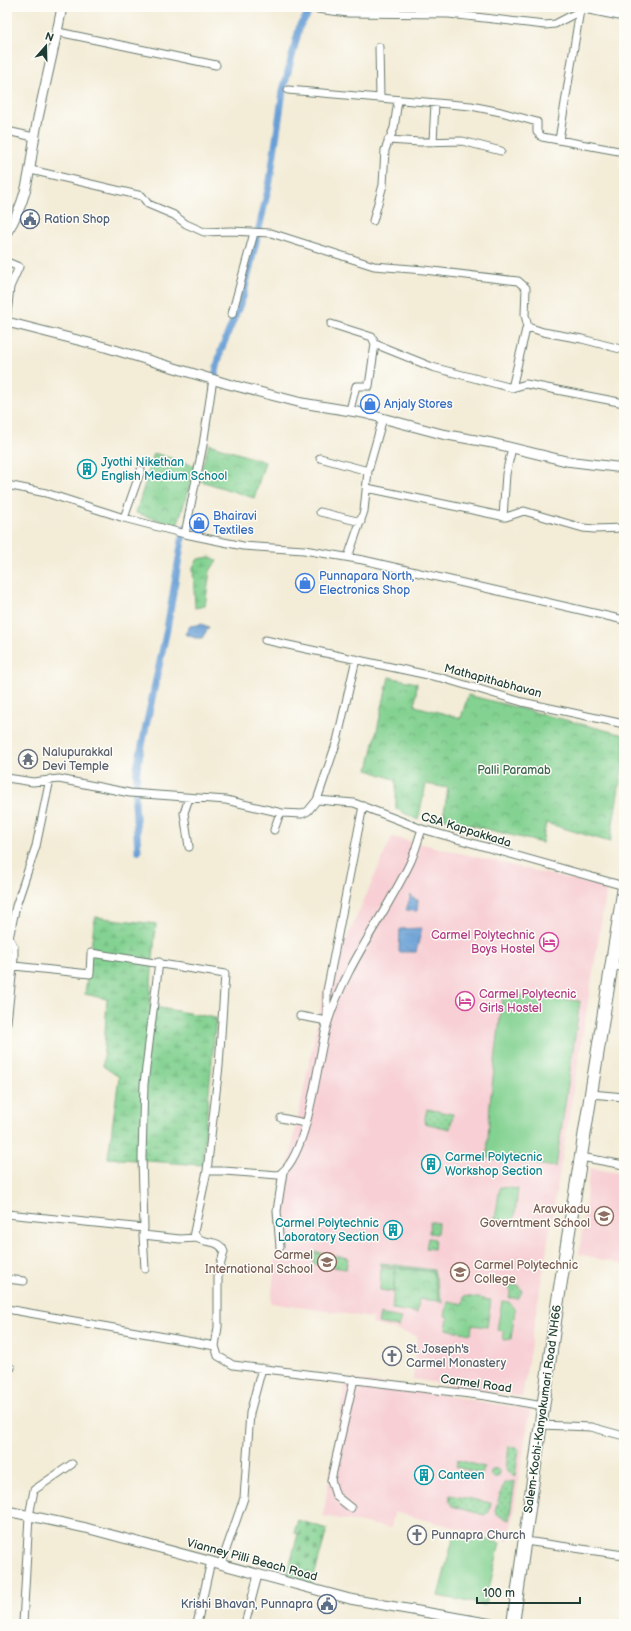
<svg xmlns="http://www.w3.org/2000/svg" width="631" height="1631" font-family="'Balsamiq Sans',sans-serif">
<defs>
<pattern id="grass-dots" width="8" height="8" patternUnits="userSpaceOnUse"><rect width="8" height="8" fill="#84d292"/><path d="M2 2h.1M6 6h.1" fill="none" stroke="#6bac78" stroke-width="1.8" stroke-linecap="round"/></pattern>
<pattern id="wetland-marsh" width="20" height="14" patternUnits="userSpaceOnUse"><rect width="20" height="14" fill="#84d292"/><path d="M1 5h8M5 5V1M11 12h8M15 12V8" fill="none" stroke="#6bac78"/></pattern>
<pattern id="cemetery-stones" width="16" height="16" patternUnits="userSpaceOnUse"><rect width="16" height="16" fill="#84d292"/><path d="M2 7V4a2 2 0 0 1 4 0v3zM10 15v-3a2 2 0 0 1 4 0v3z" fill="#6bac78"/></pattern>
<pattern id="park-crowns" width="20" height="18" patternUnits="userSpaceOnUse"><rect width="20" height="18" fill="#84d292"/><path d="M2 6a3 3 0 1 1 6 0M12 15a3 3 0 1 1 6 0" fill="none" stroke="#6bac78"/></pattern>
<pattern id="water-ripples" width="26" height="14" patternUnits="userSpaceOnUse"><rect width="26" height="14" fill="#679fd5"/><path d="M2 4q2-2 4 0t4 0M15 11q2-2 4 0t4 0" fill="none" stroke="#5483ae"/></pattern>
</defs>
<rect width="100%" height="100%" fill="#fdfcf7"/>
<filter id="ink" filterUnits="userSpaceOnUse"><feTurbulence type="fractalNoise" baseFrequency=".025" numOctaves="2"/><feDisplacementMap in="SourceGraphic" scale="8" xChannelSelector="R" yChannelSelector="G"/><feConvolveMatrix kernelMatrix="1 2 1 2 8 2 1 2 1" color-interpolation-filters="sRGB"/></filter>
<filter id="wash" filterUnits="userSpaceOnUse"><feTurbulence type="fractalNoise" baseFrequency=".012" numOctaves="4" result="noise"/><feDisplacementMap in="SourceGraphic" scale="16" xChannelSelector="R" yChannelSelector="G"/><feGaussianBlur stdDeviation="0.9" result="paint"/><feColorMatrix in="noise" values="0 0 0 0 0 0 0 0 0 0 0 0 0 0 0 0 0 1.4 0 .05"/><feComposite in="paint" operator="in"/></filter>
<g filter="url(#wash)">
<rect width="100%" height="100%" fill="#f3ecd7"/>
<!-- built -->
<path fill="#f7cfd4" d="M392,837L607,888L522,1397L413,1379L417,1336L372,1324L373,1318L271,1303L281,1201L324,990Z
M590,1168L624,1174V1265L579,1254Z
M346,1378L530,1410L509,1541L394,1512L391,1528L323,1516Z"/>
<!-- grass -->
<path fill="url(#grass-dots)" stroke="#528863" d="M427,1109L453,1114L450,1129L424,1123Z
M430,1221L438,1223L437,1234L429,1233Z
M428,1238L435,1239L434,1249L426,1248Z
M315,1252L348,1258L346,1269L313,1264Z
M381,1263L434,1270L442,1302L439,1301L435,1282L420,1280L419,1270L381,1266Z
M511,1285H518L522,1291L519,1298H509L511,1291L509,1289Z
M509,1446L519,1449L515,1476L507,1472L506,1468Z
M490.5 1473a4.5 4.5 0 1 1 9 0a4.5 4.5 0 1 1-9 0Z
M515,1481L509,1520L497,1515L495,1510L504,1483Z
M450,1495L491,1503L489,1512L484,1515L452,1506L449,1501Z"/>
<!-- wetland -->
<path fill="url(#wetland-marsh)" stroke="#528863" d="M210,557L217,560L210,571L205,606L195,608L193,567L198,559Z
M95,917L156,924L149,1006L216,1018L202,1165L108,1158L119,1077L103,1066L107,999L85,994Z"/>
<!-- cemetery -->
<path fill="url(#cemetery-stones)" stroke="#528863" d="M298,1520L327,1529L312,1584L286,1578L298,1534L294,1533Z"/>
<!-- park -->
<path fill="url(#park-crowns)" stroke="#528863" d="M209,444L265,462L254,498L198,480Z
M154,453L196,466L177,526L136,513Z
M389,677L417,683L415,706L461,718L468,695L624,735V757L610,842L546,823L542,843L443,818L448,788L426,784L418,820L396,809V780L368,770Z
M396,1268L433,1272L439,1301L419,1299L417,1313L392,1309Z
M464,1296L491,1300L487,1327L472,1325L471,1334L446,1329L448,1317L445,1316L448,1301L463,1304Z
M380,1314L401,1318L399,1327L378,1323Z"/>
<!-- garden -->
<path fill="#84d292" stroke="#528863" d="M503,994L580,1001L556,1167L487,1158L490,1103Z
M500,1187L518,1189L514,1221L495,1219Z
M381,1268L395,1269L393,1292L380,1290Z
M502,1301L509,1302L515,1310L511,1339L503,1340L504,1331L497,1330Z
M458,1460L484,1467L482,1474L456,1467Z
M455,1532L500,1543L485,1605L438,1596Z"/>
<!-- water -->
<path fill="url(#water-ripples)" stroke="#436e84" d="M202,624L209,627L202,638H195L185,634L190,626Z
M411,895L414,899L418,900L417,911L406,910Z
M422,928L416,952H399L400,929Z"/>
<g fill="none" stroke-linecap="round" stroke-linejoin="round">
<!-- canal -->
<path stroke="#679fd5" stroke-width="7" d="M213,385L221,350L243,297L270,181L283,91L300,25L307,16L308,7
M138,851L135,802L137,768L167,629L184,528"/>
</g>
</g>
<g filter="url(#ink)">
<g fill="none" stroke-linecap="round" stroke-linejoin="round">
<defs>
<path id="street" d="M302,7L348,13L449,14L545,25L555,24L584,9L624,17
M58,32L216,65
M379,47L380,98
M288,90L471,106L501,112L537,122V132L542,137L624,152
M7,131L34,137
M388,140L420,142L462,141L501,151
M559,140L580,10
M433,142L435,103
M31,170L142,196L148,204L174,215L186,224L204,232L231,231L271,233L374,266L424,270L518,281L526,288L525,315L528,327L543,332L582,339L624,350
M373,221L383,185L385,150L394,128L398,100
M7,262L19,267L10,287L7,314
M232,314L254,233
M331,324L372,337L375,344L432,367L512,388L527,325
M512,388L526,384L624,403
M350,410L356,386H369L375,344
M320,458L368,471
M7,485L46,493L124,518L185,534L243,546L304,550L363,560L624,620
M367,488L506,517L524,511L583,528L594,529L624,528
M320,512L361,522
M503,517L506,474L512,448
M124,518L141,470
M185,534L203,445L213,379
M348,557L364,511L368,471L383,418
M265,640L442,678L522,702L624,724
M7,778L33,782L59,779L130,793L226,800L282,813L302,814L308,811L317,800L337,741L356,659
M317,800L354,803L422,829L624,886
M274,830L280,813
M189,847L184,813L189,798
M612,965L624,968
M14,966L90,974L91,953L225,974L219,1066L207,1171
M300,1016L322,1020L327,1025
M327,1021V991L363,806
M7,1022L14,958V947L9,938L16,906L36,846L50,779
M591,1094L624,1097
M281,1118L305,1123
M581,1157L624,1165
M7,1214L144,1228L143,1235L180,1239L197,1238
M144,1228L142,1157L144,1084L159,962
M143,1235L145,1269
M280,1247L277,1211L283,1172
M7,1279L24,1281
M7,1309L215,1346L218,1327V1273L224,1252C219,1236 198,1247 194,1232L207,1171H224L278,1175C309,1158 317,1059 327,1025C344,967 384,917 410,863C415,853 418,840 422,829
M215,1346L218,1356L233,1365L486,1396L543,1406
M7,1367L11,1368
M540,1425L591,1427L624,1436
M351,1508L336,1496L331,1480L354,1379
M525,1541L624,1555
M221,1564L244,1498L250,1413L262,1368
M23,1624L29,1516L34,1490L72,1464
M197,1624L211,1561
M245,1624L258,1575"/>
<path id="secondary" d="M7,232C32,193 29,161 38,118C46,81 55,44 62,7
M7,322L105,347L228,384L302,403L363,413L442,434L492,443L566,461L624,468
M7,1511L86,1528L350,1599L492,1624"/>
<path id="highway" d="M513,1624L558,1300L624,887"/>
</defs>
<!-- street casing -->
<use href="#street" stroke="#697a6d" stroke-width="9"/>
<!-- secondary casing -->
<use href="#secondary" stroke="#697a6d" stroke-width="11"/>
<!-- highway casing -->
<use href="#highway" stroke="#697a6d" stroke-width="14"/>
<!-- street -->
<use href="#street" stroke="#fff" stroke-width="7"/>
<!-- secondary -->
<use href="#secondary" stroke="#fff" stroke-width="9"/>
<!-- highway -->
<use href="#highway" stroke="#fff" stroke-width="12"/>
</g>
</g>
<!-- icons -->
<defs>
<symbol id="civic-ring" viewBox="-11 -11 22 22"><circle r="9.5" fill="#fdfcf7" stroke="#5c6f8a" stroke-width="1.5"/><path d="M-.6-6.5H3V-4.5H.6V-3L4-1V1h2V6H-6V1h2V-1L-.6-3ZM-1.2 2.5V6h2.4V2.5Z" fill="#5c6f8a"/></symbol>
<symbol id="shop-ring" viewBox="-11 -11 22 22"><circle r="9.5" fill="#fdfcf7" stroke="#3f7fe0" stroke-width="1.5"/><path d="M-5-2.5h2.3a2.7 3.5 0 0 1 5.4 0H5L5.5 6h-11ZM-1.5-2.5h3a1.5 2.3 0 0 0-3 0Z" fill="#3f7fe0"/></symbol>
<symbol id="building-ring" viewBox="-11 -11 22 22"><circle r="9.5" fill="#fdfcf7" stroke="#0f9aa8" stroke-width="1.5"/><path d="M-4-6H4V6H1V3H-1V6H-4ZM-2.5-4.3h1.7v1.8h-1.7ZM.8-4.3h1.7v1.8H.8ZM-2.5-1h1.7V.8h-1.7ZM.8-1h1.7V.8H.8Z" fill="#0f9aa8"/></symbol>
<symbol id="temple-ring" viewBox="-11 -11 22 22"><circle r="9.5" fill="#fdfcf7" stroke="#6b7280" stroke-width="1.5"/><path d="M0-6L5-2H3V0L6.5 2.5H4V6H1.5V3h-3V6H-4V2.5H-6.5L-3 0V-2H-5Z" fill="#6b7280"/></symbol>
<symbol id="hotel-ring" viewBox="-11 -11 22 22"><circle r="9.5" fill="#fdfcf7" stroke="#d1479c" stroke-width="1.5"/><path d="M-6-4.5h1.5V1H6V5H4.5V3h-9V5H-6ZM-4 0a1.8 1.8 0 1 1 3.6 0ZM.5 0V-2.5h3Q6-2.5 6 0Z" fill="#d1479c"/></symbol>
<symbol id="school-ring" viewBox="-11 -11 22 22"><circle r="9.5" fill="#fdfcf7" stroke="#8d6e63" stroke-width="1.5"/><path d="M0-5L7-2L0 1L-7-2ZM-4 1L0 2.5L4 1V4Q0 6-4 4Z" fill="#8d6e63"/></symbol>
<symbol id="university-ring" viewBox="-11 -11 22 22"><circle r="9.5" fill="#fdfcf7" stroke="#8d6e63" stroke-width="1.5"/><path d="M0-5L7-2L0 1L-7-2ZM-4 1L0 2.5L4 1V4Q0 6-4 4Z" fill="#8d6e63"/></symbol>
<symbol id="church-ring" viewBox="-11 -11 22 22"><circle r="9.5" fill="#fdfcf7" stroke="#6b7280" stroke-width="1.5"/><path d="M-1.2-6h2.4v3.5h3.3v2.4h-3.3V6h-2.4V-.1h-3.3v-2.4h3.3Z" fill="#6b7280"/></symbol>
</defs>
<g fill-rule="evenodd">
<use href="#civic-ring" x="19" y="208" width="22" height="22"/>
<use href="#shop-ring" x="359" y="393" width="22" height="22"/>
<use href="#building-ring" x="76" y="458" width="22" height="22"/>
<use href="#shop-ring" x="188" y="512" width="22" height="22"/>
<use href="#shop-ring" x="294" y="572" width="22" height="22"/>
<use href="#temple-ring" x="17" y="748" width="22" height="22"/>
<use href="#hotel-ring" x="538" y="931" width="22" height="22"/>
<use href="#hotel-ring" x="454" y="990" width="22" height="22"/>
<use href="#building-ring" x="420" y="1153" width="22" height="22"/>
<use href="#school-ring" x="593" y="1205" width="22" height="22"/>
<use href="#building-ring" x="382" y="1219" width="22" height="22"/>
<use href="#school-ring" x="316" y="1251" width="22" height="22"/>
<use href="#university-ring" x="449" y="1261" width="22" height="22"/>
<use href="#church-ring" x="381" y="1345" width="22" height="22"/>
<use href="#building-ring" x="413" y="1464" width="22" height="22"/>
<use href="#church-ring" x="406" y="1524" width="22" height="22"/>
<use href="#civic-ring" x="316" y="1593" width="22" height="22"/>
</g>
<g text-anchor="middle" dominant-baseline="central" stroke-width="3" stroke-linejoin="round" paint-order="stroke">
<!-- service labels -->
<g font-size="12" fill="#4e5e75" stroke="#fdfcf7" text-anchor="start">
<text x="44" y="219">Ration Shop</text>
<text x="313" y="1604" text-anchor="end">Krishi Bhavan, Punnapra</text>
</g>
<!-- shop labels -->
<g font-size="12" fill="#366cbe" stroke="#fdfcf7" text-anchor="start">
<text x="384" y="404">Anjaly Stores</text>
<text x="213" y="516">Bhairavi<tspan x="213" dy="14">Textiles</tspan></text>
<text x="319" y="576">Punnapara North,<tspan x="319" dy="14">Electronics Shop</tspan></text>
</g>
<!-- culture labels -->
<g font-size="12" fill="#0d838f" stroke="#fdfcf7" text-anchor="start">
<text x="101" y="462">Jyothi Nikethan<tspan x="101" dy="14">English Medium School</tspan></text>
<text x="445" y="1157">Carmel Polytecnic<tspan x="445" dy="14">Workshop Section</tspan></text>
<text x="379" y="1223" text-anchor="end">Carmel Polytechnic<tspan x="379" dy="14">Laboratory Section</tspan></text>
<text x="438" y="1475">Canteen</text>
</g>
<!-- street labels -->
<g font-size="12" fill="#1f3d34" stroke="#fdfcf7">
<text transform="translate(493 681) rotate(15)">Mathapithabhavan</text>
<text transform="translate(466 830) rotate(17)">CSA Kappakkada</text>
<text transform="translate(476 1384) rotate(8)">Carmel Road</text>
<text transform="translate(543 1409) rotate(-82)">Salem-Kochi-Kanyakumari Road NH66</text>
<text transform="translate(252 1560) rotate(15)">Vianney Pilli Beach Road</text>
</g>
<!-- worship labels -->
<g font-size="12" fill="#5b616d" stroke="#fdfcf7" text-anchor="start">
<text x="42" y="752">Nalupurakkal<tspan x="42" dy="14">Devi Temple</tspan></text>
<text x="406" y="1349">St. Joseph's<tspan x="406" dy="14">Carmel Monastery</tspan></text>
<text x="431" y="1535">Punnapra Church</text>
</g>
<!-- park labels -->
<g font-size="12" fill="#38624c" stroke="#fdfcf7">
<text x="514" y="770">Palli Paramab</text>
</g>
<!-- hotel labels -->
<g font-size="12" fill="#b23c85" stroke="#fdfcf7" text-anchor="end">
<text x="535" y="935">Carmel Polytechnic<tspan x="535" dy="14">Boys Hostel</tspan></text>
<text x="479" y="994" text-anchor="start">Carmel Polytecnic<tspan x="479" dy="14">Girls Hostel</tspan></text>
</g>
<!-- education labels -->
<g font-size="12" fill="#785e54" stroke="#fdfcf7" text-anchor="end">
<text x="590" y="1209">Aravukadu<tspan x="590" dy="14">Governtment School</tspan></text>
<text x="313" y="1255">Carmel<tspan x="313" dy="14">International School</tspan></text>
<text x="474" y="1265" text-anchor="start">Carmel Polytechnic<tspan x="474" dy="14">College</tspan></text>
</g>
</g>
<!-- margin -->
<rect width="631" height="1631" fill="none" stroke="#fdfcf7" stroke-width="24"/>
<!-- north arrow -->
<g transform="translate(46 46) rotate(20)" stroke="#fdfcf7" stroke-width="3" paint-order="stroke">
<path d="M0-3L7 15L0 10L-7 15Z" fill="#1f3d34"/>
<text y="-6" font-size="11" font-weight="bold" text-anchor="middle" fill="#1f3d34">N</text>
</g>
<!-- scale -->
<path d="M477 1597v6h103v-6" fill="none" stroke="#1f3d34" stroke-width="2"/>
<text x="483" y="1597" font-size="12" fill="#1f3d34" stroke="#fdfcf7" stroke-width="3" paint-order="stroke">100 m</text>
</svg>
